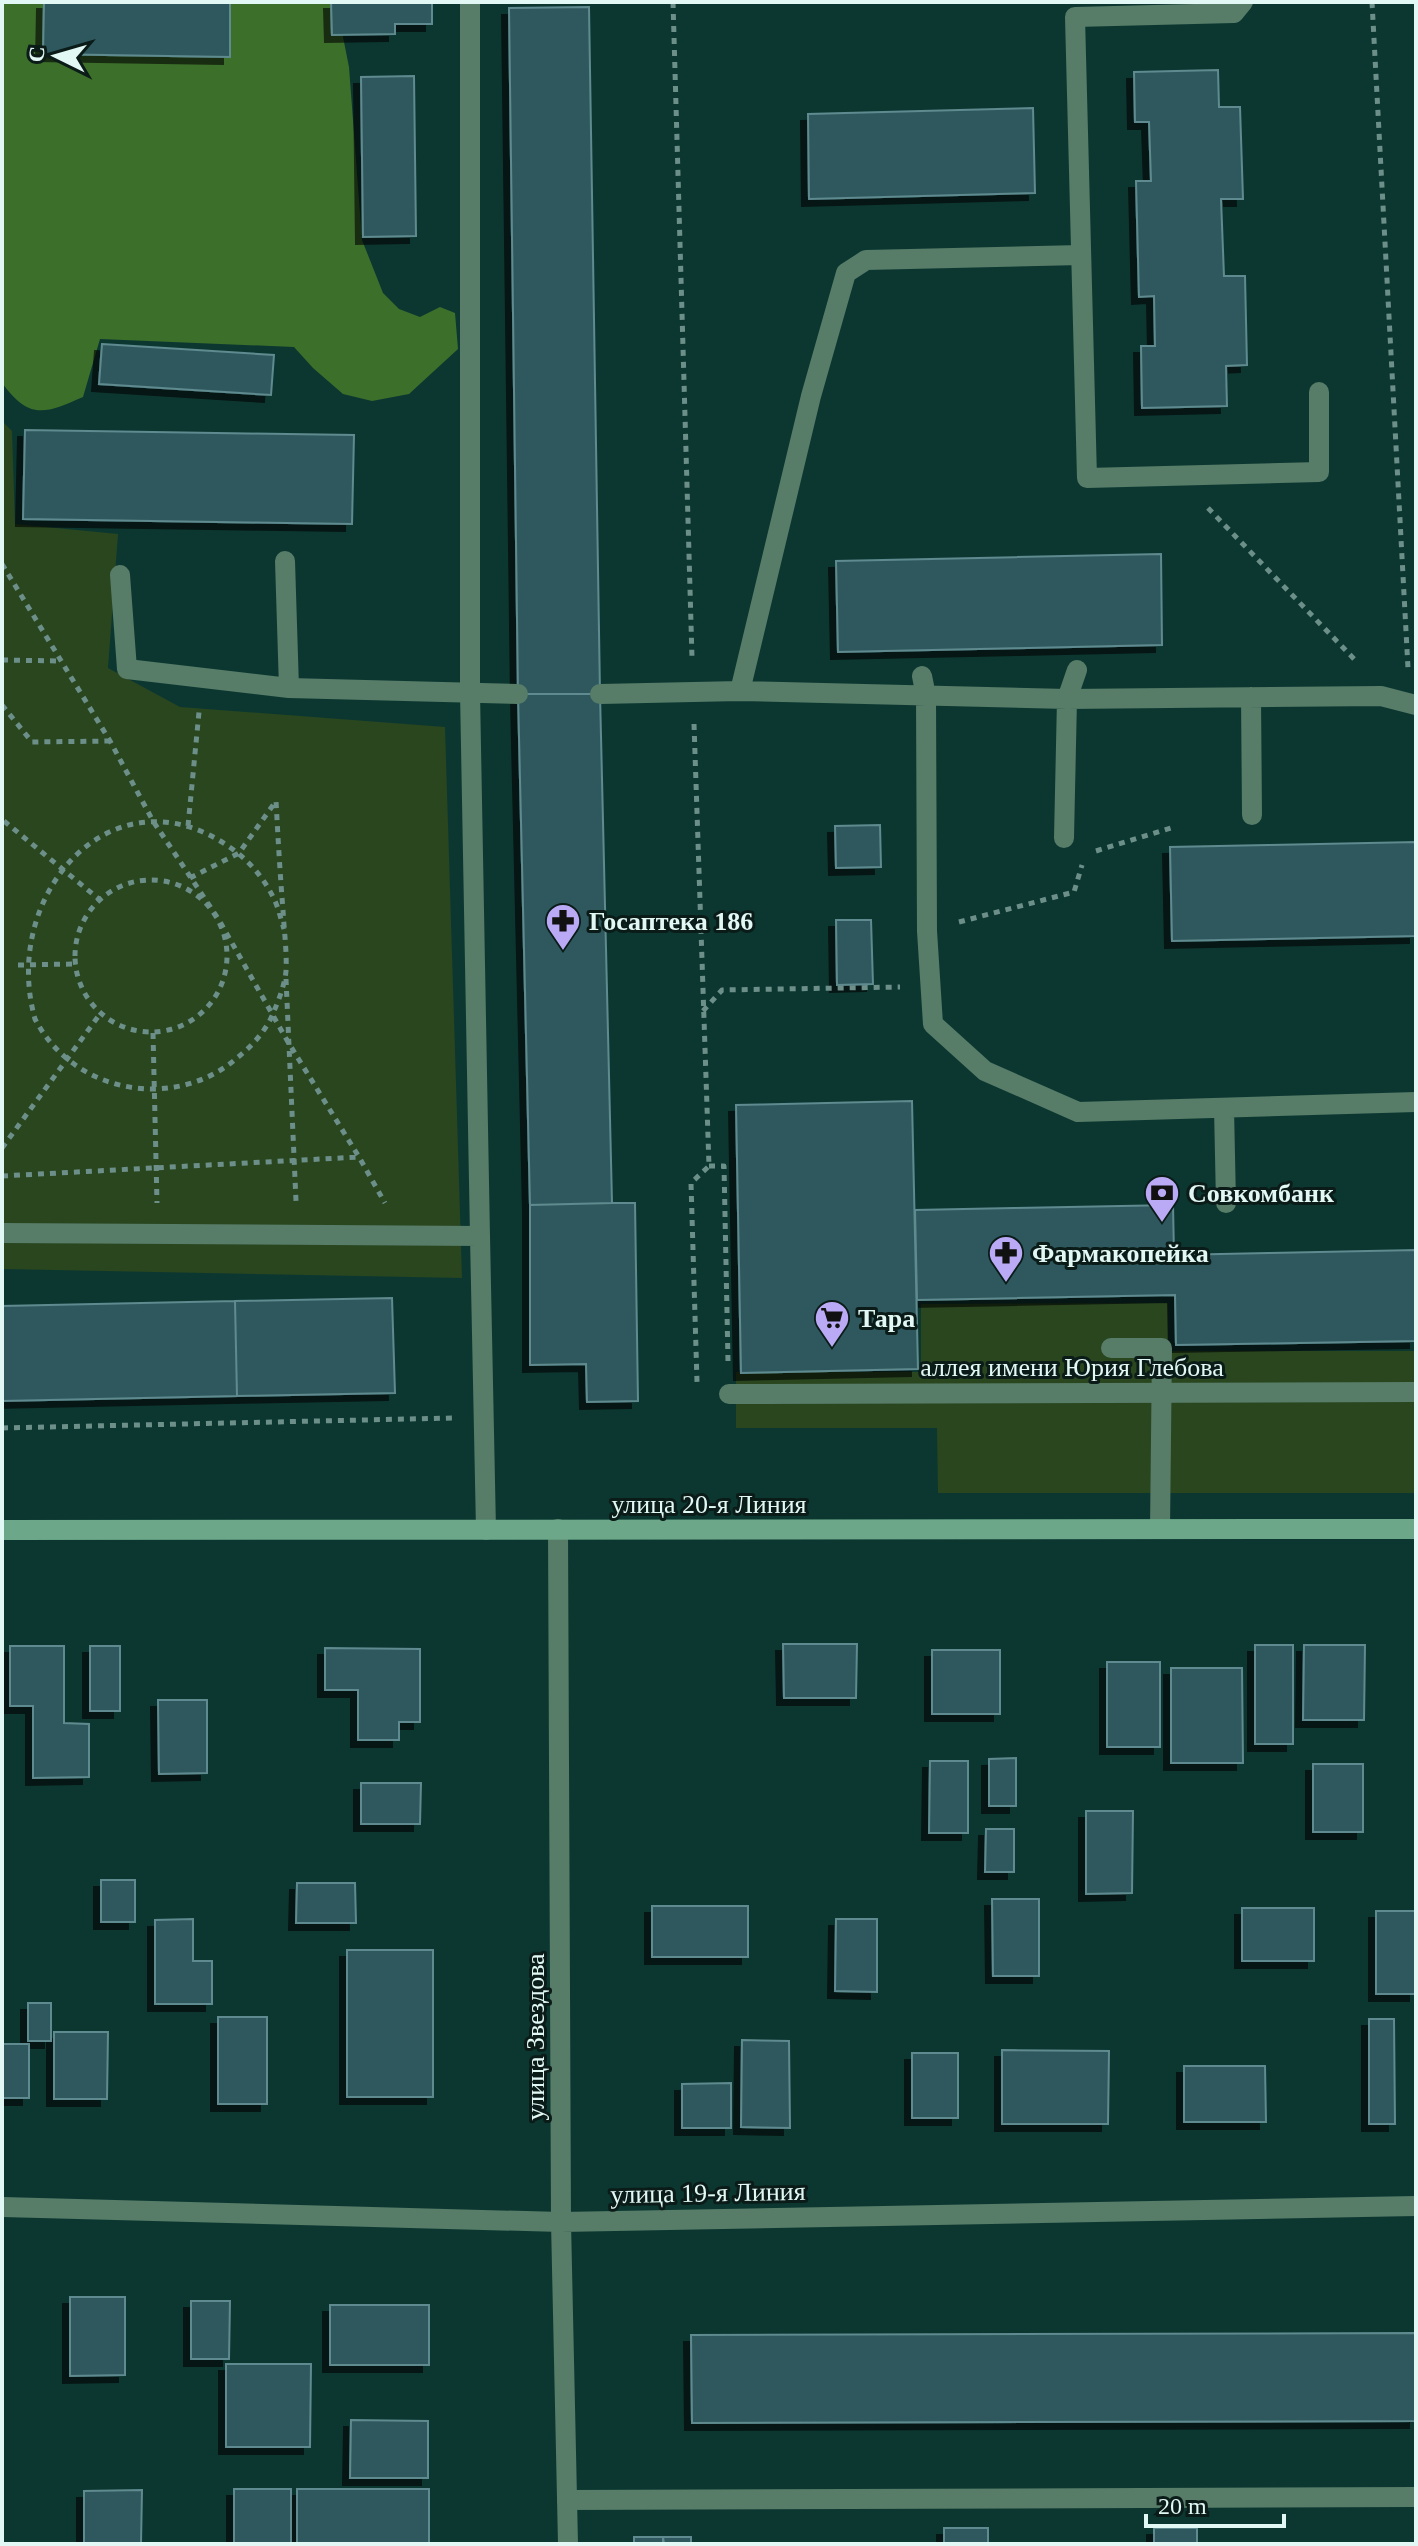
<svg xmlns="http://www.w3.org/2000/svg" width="1418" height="2546" font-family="Georgia,serif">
<defs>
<filter id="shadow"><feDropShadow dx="-7" dy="7" stdDeviation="0" flood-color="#0009"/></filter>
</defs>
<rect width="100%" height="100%" fill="#0c3731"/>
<!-- green -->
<path fill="#29461f" d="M2,421L12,431L15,524L118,534L108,668L180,707L445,727L462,1278L2,1269Z
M1168,1303V1351H1416V1493H938L937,1428H736V1372H921V1304Z"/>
<!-- forest -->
<path fill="#3c6f2a" d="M2,2H336L349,67L362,240L383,293L399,309L420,317L440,307L455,313L458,349L409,394L372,401L343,394L313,368L294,347L100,339L83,397C44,414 30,420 2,383Z"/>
<!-- building -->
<path fill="#2f595d" stroke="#5f8a8f" stroke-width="2" filter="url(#shadow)" d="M44,2H230V57L43,54Z
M331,2H432V24H395V34L332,35Z
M589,7L600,694H518L509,8Z
M1218,70L1219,107H1240L1243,199H1221L1224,276H1245L1247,365L1226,366L1227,406L1142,408L1141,346H1155L1154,296L1139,297L1136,181H1151L1149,122H1135L1134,72Z
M414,76L416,236L363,237L361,77Z
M1033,108L1035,193L809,199L808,114Z
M102,344L274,355L271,395L99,384Z
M25,430L354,435L352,524L23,519Z
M1161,554L1162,645L838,652L836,561Z
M518,694H600L612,1203L530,1205Z
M880,825L881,867L836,868L835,826Z
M1416,842V936L1172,941L1170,847Z
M836,920H871L873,984L837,985Z
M912,1101L918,1369L741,1373L736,1105Z
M612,1203H635L638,1401L587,1402L586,1364L530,1365V1205Z
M1173,1205L1174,1255L1416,1250V1341L1176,1345L1175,1295L917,1300L915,1210Z
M392,1298L395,1393L237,1396L235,1301Z
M235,1301L237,1396L2,1401V1306Z
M783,1644H857L856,1698H784Z
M1255,1645H1293V1744H1255Z
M1304,1645H1365L1364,1720H1303Z
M10,1646H64V1723L89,1724V1777L33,1778V1706H10Z
M90,1646H120V1711H90Z
M325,1648L420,1649V1722H399V1740H358V1690H325Z
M932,1650H1000V1714H932Z
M1107,1662H1160V1747H1107Z
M1171,1668H1242L1243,1763H1171Z
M158,1700H207V1773L159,1774Z
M1016,1758V1806H989V1759Z
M930,1761H968V1833H929Z
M1313,1764H1363V1832H1313Z
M361,1783H421L420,1824H361Z
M1086,1811H1133L1132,1893L1086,1894Z
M986,1829H1014V1872H985Z
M101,1880H135V1922H101Z
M297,1883H355L356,1923H296Z
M992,1899H1039V1976H993Z
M652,1906H748V1957H652Z
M1242,1908H1314V1961H1242Z
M1376,1911H1416V1994H1376Z
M193,1919V1961H212V2004H155V1920Z
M836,1919H877V1992L835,1991Z
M347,1950H433V2097H347Z
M28,2003H51V2041H28Z
M218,2017H267V2104H218Z
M1369,2019H1394L1395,2124H1369Z
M54,2032H108L107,2099H54Z
M742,2040L789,2041L790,2128L741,2127Z
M2,2044H29V2098H2Z
M1002,2050L1109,2051L1108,2124H1002Z
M912,2053H958V2118H912Z
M1184,2066H1265L1266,2122H1184Z
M731,2083V2128H682V2084Z
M70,2297H125V2375L70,2376Z
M191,2301H230L229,2359H191Z
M330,2305H429V2365H330Z
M1416,2333V2421L692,2423L691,2335Z
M226,2364H311L310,2447H226Z
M351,2420L428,2421V2478H350Z
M234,2489H291V2544H234Z
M297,2489H429V2544H297Z
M142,2490L141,2544H84V2491Z
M944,2528H988V2544H944Z
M1154,2528H1197V2544H1154Z
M634,2537H663V2544H634Z
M663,2537H691V2544H664Z"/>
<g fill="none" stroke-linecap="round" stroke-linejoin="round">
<!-- path -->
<path stroke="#6d8f89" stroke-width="5" stroke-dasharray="6 6" stroke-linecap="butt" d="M673,2L692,658
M1372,2L1408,668
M1208,508L1357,662
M2,564L110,741L153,821L219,920L288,1042L359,1157L385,1203
M2,660L60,661
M2,705L32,742L110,741
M694,724L709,1166L691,1183L697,1382
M4,821L100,900
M188,826L199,712
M1096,851L1174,827
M190,878L239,853L276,801C278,837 280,874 283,910C284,930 287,951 286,971C285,983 279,1000 274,1011C267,1030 252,1046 237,1058C174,1112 73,1093 35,1019C0,895 112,767 228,846C248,859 265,879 275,901C279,910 281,920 284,929
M75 956a76 76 0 1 1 152 0a76 76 0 1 1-152 0Z
M959,922L1074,892L1082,865
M18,965L75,964
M286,979L296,1201
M703,1011L722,990L900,987
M153,1033L157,1203
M2,1148L100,1014
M709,1166H724L728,1361
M2,1176L359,1157
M2,1428L453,1418"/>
<!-- lane -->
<path stroke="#577c68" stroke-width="20" d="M470,2V692L480,1236
M1243,2L1234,13L1075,17L1087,478L1319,472V392
M285,561L289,688
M120,575L127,669L289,688L518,694
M922,676L926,696L927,931L933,1024L985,1071L1078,1112L1416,1102
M740,691L811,396L846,273L866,260L1081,255
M600,694L740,691L1067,699L1381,696L1416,705
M1251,697L1252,815
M1064,838L1067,699L1077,670
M1224,1108L1226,1203
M2,1233L480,1236L486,1530
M1111,1348H1162L1160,1529
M567,2500L1416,2497"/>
<!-- street -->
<path stroke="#577c68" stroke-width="20" d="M729,1394L1416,1392
M558,1529L561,2222L568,2544
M2,2207L561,2222L1416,2206"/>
<!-- secondary -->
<path stroke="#6ba788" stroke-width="20" d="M2,1530L1416,1529"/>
</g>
<!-- icons -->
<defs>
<symbol id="pharmacy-pin" viewBox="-11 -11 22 30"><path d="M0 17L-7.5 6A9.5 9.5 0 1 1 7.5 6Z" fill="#baaaf6" stroke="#0a1b18"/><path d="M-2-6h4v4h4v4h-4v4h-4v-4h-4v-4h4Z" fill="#111"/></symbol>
<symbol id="bank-pin" viewBox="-11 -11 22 30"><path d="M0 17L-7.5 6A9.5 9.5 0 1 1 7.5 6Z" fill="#baaaf6" stroke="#0a1b18"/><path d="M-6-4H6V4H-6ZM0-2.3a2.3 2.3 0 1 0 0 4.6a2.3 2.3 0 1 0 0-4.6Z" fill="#111"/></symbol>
<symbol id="supermarket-pin" viewBox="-11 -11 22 30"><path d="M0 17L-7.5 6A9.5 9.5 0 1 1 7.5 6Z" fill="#baaaf6" stroke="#0a1b18"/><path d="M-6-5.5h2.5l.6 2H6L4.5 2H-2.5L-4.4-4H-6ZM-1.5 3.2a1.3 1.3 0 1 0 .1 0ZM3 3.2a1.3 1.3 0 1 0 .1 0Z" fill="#111"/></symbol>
</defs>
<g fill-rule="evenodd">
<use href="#pharmacy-pin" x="543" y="901" width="40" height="54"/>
<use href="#bank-pin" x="1142" y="1173" width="40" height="54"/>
<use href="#pharmacy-pin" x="986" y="1233" width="40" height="54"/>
<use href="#supermarket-pin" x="812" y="1298" width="40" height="54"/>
</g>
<g text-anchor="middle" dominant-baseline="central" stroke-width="6" stroke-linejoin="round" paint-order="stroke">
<!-- poi labels -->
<g font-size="26" font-weight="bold" fill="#e2f8f4" stroke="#0a1b18" text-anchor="start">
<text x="589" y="921">Госаптека 186</text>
<text x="1188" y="1193">Совкомбанк</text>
<text x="1032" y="1253">Фармакопейка</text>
<text x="858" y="1318">Тара</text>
</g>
<!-- street labels -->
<g font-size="26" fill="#e2f8f4" stroke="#0a1b18">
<text x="1072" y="1367">аллея имени Юрия Глебова</text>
<text x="709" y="1504">улица 20-я Линия</text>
<text transform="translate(535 2037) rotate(-90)">улица Звездова</text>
<text transform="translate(708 2193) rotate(-1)">улица 19-я Линия</text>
</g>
</g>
<!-- border -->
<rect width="1418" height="2546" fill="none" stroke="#e2f8f4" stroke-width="8"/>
<!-- north arrow -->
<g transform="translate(56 56) rotate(275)" stroke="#0a1b18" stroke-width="6" paint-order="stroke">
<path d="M0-6L14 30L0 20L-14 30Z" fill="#e2f8f4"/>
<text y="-12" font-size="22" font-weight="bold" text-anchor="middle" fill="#e2f8f4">С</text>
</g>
<!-- scale -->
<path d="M1146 2514v12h138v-12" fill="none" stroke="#e2f8f4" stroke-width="4"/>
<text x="1158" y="2514" font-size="24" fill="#e2f8f4" stroke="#0a1b18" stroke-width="6" paint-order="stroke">20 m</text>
</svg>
